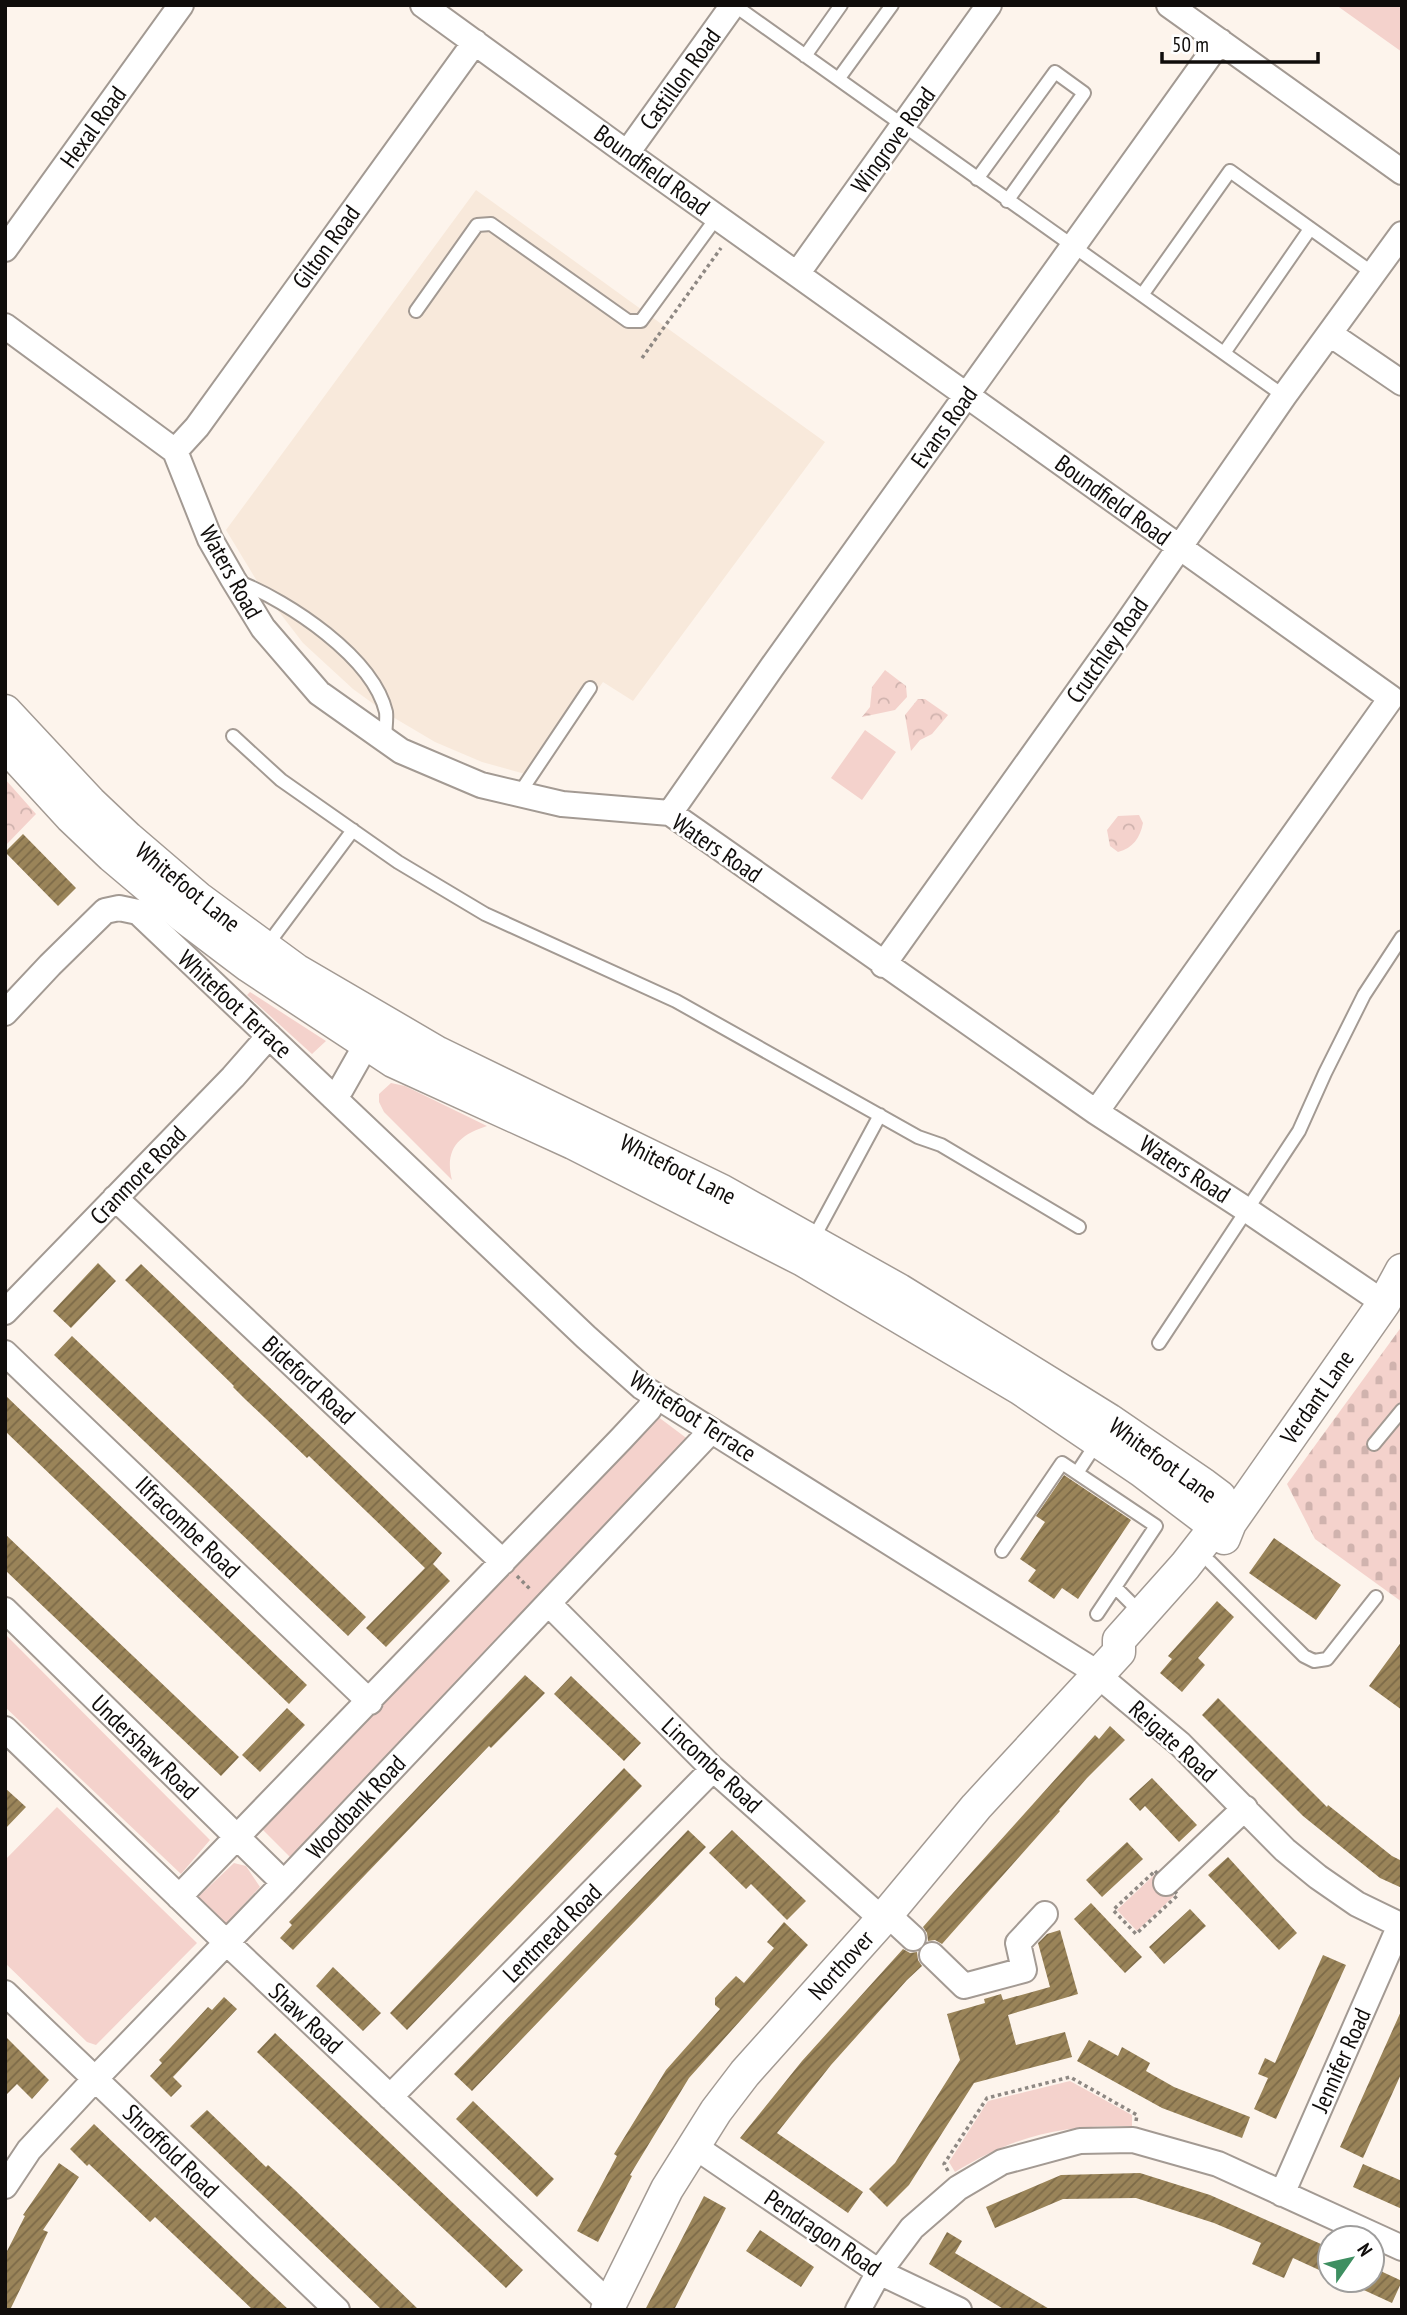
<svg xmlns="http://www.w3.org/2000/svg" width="1407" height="2315" font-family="'PT Sans Narrow',sans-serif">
<defs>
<pattern id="cemetery-stones" width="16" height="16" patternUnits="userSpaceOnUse" patternTransform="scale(1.75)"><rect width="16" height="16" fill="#f4d2cc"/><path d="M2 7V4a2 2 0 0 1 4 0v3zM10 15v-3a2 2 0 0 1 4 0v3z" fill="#d0b3ae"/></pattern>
<pattern id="park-crowns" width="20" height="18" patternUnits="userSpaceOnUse" patternTransform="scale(1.75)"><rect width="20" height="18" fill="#f4d2cc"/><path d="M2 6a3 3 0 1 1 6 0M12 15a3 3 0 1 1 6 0" fill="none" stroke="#d0b3ae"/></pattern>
<pattern id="building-hatch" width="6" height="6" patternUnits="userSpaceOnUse" patternTransform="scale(1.75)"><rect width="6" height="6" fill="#9a8459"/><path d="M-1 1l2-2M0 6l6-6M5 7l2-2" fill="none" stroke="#7c6a48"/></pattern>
</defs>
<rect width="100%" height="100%" fill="#fdf4ec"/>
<!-- built -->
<path fill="#f8e9db" d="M476,190L825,442L633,701L603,682L536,777L482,762L435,742L386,713L353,689L303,643L263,591L226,530Z"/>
<!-- green -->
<path fill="#f4d2cc" d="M1336,5H1402V52Z
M865,730L896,752L862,800L831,778Z
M250,992L326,1041L312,1054L247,995Z
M391,1083L405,1086L487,1126C459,1135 444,1149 452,1180L384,1112L379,1102V1094Z
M657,1416L689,1440L292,1859L262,1829Z
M5,1634L210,1840L181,1874L5,1707Z
M57,1807L197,1943L96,2045L87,2042L5,1963V1860Z
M234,1863L246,1866L260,1887L225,1925L197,1898Z
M1155,1874L1174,1896L1137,1931L1117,1910Z
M1070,2081L1132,2115V2126C1061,2125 1016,2135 955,2172L949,2162L988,2101Z"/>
<!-- cemetery -->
<path fill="url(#cemetery-stones)" d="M1402,1326V1602L1315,1539L1287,1484Z"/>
<!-- park -->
<path fill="url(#park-crowns)" d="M885,670L906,686L907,697L895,710L862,717L870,707L872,687Z
M918,699H925L948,715L932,734L920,740L911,751L905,715Z
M5,779L36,814L5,846Z
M1139,815L1143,823C1140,838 1133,848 1118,852L1110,846L1107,830L1118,816Z"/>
<!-- building -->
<path fill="url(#building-hatch)" d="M23,834L76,888L58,906L5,852Z
M98,1263L116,1281L71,1328L53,1311Z
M141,1264L442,1553L433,1564L450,1581L386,1647L366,1628L425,1568L309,1456L307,1458L246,1400L233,1387L234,1386L125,1280Z
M72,1336L366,1617L348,1636L54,1355Z
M5,1395L307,1685L289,1704L5,1431Z
M1064,1475L1131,1520L1078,1599L1062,1588L1054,1599L1028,1581L1036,1570L1020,1559L1045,1522L1036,1516Z
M5,1534L239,1757L221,1776L5,1570Z
M1274,1538L1341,1585L1316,1620L1249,1573Z
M1217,1601L1234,1617L1198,1658L1205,1665L1182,1692L1160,1673L1172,1659L1168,1656Z
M1402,1641V1710L1369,1686Z
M525,1675L545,1693L491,1748L489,1746L293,1950L280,1938L292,1925L289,1922Z
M571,1676L641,1743L624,1761L554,1694Z
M1218,1698L1327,1807L1328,1805L1392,1856L1402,1861V1888L1380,1878L1303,1816L1202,1715Z
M287,1708L305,1725L260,1772L242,1755Z
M1110,1726L1125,1740L1087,1778L1059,1810L1060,1811L942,1944L935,1940L928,1941L927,1933L923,1927L944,1903L1095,1735L1099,1739Z
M624,1768L642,1786L407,2030L390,2013Z
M1152,1778L1197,1825L1179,1842L1145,1806L1140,1811L1129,1799Z
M5,1788L26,1807L5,1829Z
M688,1830L706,1847L472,2091L454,2074Z
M732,1830L806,1901L787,1920L751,1884L746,1889L709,1853Z
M1127,1842L1143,1859L1102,1897L1086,1880Z
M1228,1857L1297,1933L1279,1950L1208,1875Z
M1091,1903L1142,1957L1125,1973L1074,1919Z
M1190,1909L1206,1926L1164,1964L1149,1947Z
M784,1922L808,1945L689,2078L630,2175L632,2176L598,2242L577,2231L617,2156L614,2154L666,2070L720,2009L715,2005V1998L729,1983L736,1976L744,1983L774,1948L767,1942Z
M1060,1930L1078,1994L1008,2015L1016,2045L1065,2032L1072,2057L974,2083L909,2185L887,2207L869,2189L895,2163L960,2060L947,2014L985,2003L984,1999L1001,1994L1003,2000L1050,1987L1038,1943L1047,1934Z
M903,1949L910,1953L917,1952L918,1960L922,1966L907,1980L831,2065L777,2133L863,2192L848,2213L740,2138L802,2061Z
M1323,1955L1346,1965L1276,2119L1254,2109L1268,2078L1258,2074L1265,2058L1275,2063Z
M333,1967L381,2013L363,2031L316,1986Z
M224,1997L237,2009L173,2077L182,2086L171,2097L150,2076L162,2063L159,2060L196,2020L208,2007L212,2010Z
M1402,2009V2072L1363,2158L1340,2147Z
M275,2033L523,2270L506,2288L257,2052Z
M5,2036L49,2080L32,2099L17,2084L5,2096Z
M1089,2040L1118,2056L1122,2047L1150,2063L1146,2071L1174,2087L1250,2117L1242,2138L1162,2108L1077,2061Z
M473,2101L554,2179L537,2197L456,2119Z
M207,2110L266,2167L268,2165L294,2189L419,2310H382L190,2126Z
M94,2124L259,2282L289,2310H253L155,2217L150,2222L89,2164L87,2166L70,2149Z
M59,2163L79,2177L43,2230L48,2232L10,2310H5V2255L25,2216L23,2215Z
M1363,2164L1402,2181V2209L1353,2187Z
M1140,2173L1210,2195L1330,2248V2275L1293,2258L1284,2278L1252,2264L1261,2243L1214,2223L1136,2198L1063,2199L995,2228L986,2207L1061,2175Z
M704,2196L726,2208L674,2310H645Z
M760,2230L814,2267L801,2287L746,2251Z
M947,2232L962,2241L955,2253L1051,2310H1005L929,2264Z
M1372,2267L1402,2281L1392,2303L1342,2280H1372Z"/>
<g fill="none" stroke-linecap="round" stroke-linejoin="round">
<defs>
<path id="service" d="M734,5L1284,396
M805,56L841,5
M839,78L892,5
M977,179L1055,72L1084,93L1007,201
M1142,295L1230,171L1374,274
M416,311L477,225L491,224L628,321H641L717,217
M1224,353L1310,229
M239,582C288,601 373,657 386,712C387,720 385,731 385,739
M233,736L281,780L398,862L485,914L676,1001L918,1137L941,1145L1079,1227
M519,794L590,688
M265,948L353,830
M812,1241L880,1115
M1159,1343L1299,1131L1325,1073L1364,995L1402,937
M1374,1444L1402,1410
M1077,1473L1098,1441
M1002,1551L1062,1463L1156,1526L1097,1614
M1210,1562L1304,1656L1314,1661L1327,1659L1376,1597
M1115,1587L1142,1614"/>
<path id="minor" d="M423,5L627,153L1391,698L1096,1112
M1169,5L1402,172
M627,153L733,5
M5,249L181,5
M797,274L989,5
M5,326L175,451L210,539L233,579L263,628L319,693L401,751L481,785L562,804L670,813L1096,1112L1247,1210L1384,1303
M1330,334L1402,383
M175,451L197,427L475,42
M670,813L772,667L1220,41
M883,965L1123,629L1284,396L1402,234
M5,1013L50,965L105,911L119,908L138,912L586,1337L642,1387L1088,1667L1180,1744L1285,1850L1318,1877L1357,1904L1402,1926
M333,1097L341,1089L375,1029
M115,1198L503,1562
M5,1312L233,1077L269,1036
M5,1353L370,1702
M549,1604L713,1769L882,1919
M5,1610L284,1883
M5,1729L226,1942L610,2304
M1166,1883L1245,1808
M179,1897L621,1439L649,1409L656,1396
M887,1914L913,1938
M932,1955L964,1986L1024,1970L1018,1943L1045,1914
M5,1993L337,2310
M390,2097L713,1769
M694,2146L879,2272L959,2310
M5,2186L29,2150L95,2079L284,1883L711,1431
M1282,2194L1400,1925
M858,2310L879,2272L912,2228L958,2188L1002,2162L1080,2141L1133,2140L1218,2164L1402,2248"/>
<path id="tertiary" d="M5,711L90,802L128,838L198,898L296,970L438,1053L722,1191L899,1290L1109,1420L1204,1485L1220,1497L1230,1523
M5,745L71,817L112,856L183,916L249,966L393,1061L573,1143L803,1260L1021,1389L1142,1471L1204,1518L1230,1523
M1224,1538L1230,1523L1384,1303L1402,1270
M607,2310L667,2189L716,2111L745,2073L887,1914L976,1807L1119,1652V1640L1185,1566L1206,1539L1230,1523"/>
</defs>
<!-- service casing -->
<use href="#service" stroke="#a39a93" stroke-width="16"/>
<!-- minor casing -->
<use href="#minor" stroke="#a39a93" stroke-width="28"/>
<!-- tertiary casing -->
<use href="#tertiary" stroke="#a39a93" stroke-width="35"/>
<!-- path -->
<path stroke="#8e8883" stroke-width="3.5" stroke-dasharray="3.5 3.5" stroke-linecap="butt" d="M642,358L721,248
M517,1576L531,1590
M1155,1871L1178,1895L1136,1934L1113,1910Z
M948,2171L944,2164L987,2098L1070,2077L1137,2115L1136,2121"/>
<!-- service -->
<use href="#service" stroke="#fff" stroke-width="12"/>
<!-- minor -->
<use href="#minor" stroke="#fff" stroke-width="24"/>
<!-- tertiary -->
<use href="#tertiary" stroke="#fff" stroke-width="32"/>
</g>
<g text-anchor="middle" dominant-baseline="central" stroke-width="5" stroke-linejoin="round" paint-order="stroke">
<!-- street labels -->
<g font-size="24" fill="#100d0b" stroke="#fff">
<text transform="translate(680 79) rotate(-54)">Castillon Road</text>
<text transform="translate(93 127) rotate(-54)">Hexal Road</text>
<text transform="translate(893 140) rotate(-54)">Wingrove Road</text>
<text transform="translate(652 170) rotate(36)">Boundfield Road</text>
<text transform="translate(326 247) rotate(-54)">Gilton Road</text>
<text transform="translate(944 427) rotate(-54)">Evans Road</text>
<text transform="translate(1113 500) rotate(36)">Boundfield Road</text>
<text transform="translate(231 572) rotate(61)">Waters Road</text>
<text transform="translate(1107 650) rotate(-55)">Crutchley Road</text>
<text transform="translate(717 848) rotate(34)">Waters Road</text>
<text transform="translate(188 887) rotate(39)">Whitefoot Lane</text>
<text transform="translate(235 1004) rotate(43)">Whitefoot Terrace</text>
<text transform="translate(678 1169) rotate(27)">Whitefoot Lane</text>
<text transform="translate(1185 1169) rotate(33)">Waters Road</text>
<text transform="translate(138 1175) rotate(-46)">Cranmore Road</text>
<text transform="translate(309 1380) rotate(43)">Bideford Road</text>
<text transform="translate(1317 1397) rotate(-55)">Verdant Lane</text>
<text transform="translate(693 1416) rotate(33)">Whitefoot Terrace</text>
<text transform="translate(1163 1460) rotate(36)">Whitefoot Lane</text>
<text transform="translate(188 1527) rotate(44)">Ilfracombe Road</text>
<text transform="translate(1173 1741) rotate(42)">Reigate Road</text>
<text transform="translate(145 1747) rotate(44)">Undershaw Road</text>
<text transform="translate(712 1765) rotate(43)">Lincombe Road</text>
<text transform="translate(356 1807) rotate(-47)">Woodbank Road</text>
<text transform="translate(552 1933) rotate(-45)">Lentmead Road</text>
<text transform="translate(841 1965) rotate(-48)">Northover</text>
<text transform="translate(306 2018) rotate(43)">Shaw Road</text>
<text transform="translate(1341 2060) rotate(-66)">Jennifer Road</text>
<text transform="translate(171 2151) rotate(44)">Shroffold Road</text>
<text transform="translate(823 2233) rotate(34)">Pendragon Road</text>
</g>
</g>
<!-- border -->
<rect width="1407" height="2315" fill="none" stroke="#100d0b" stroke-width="14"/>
<!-- north arrow -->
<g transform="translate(1351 2259) rotate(56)"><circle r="33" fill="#ffffff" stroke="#9f9e9d" stroke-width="2"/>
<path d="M0-5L12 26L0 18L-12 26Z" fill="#3e8f61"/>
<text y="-10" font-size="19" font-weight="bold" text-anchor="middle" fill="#100d0b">N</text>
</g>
<!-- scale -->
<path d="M1162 52v10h156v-10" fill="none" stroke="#100d0b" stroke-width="3.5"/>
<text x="1172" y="52" font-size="21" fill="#100d0b" stroke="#ffffff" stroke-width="5" paint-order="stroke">50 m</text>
</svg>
